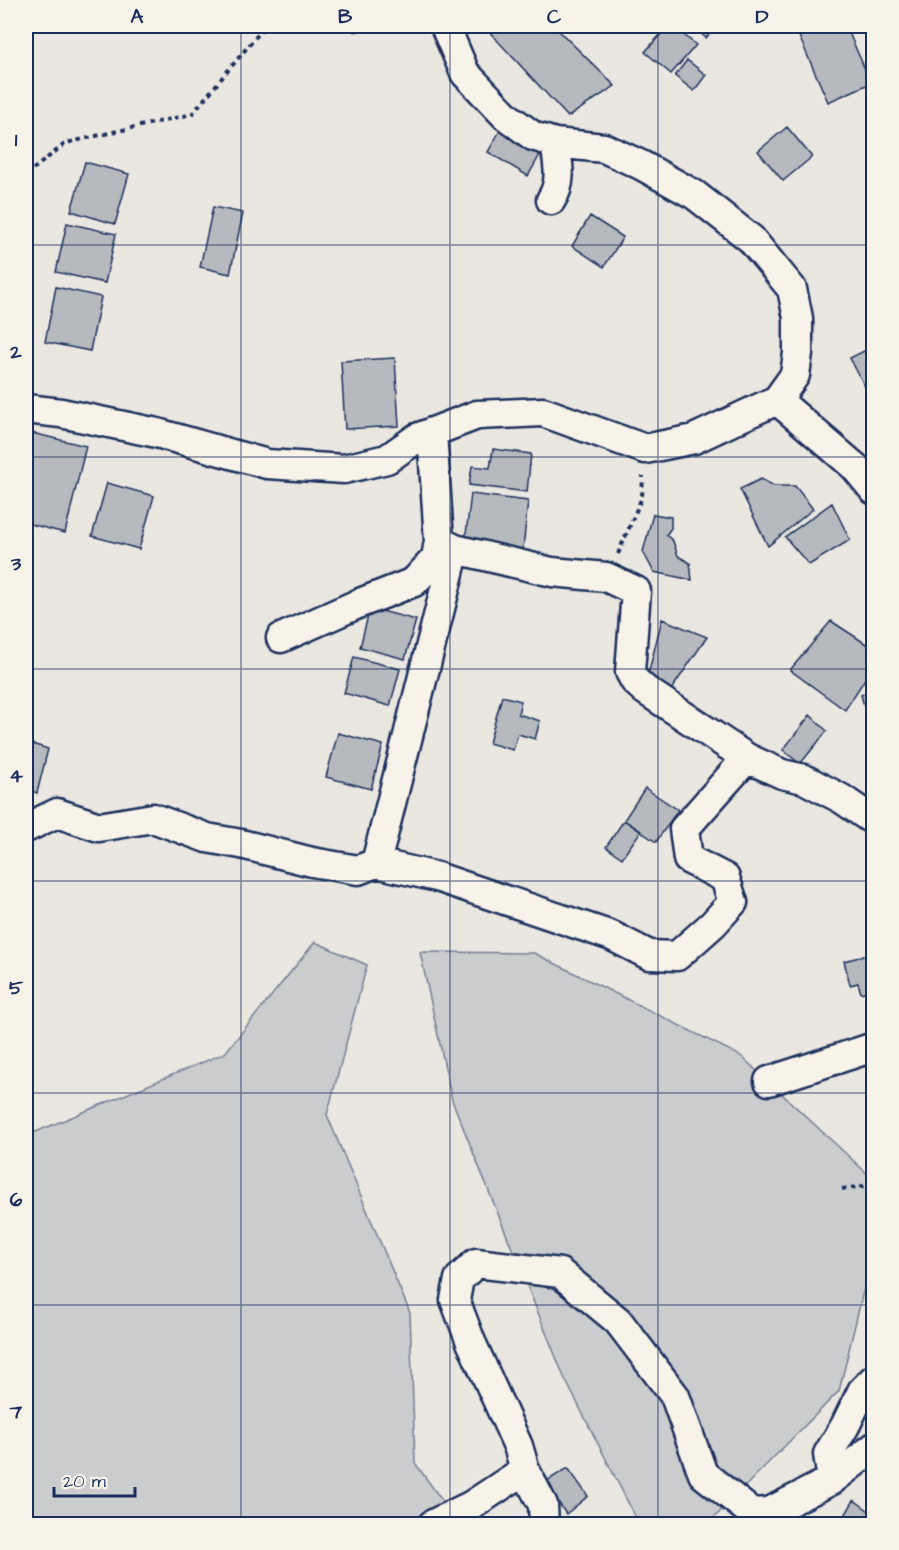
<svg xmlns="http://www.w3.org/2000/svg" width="899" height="1550" font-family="'Architects Daughter',sans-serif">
<rect width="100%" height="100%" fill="#eae7e0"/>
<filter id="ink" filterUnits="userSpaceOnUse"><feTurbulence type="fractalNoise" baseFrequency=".0167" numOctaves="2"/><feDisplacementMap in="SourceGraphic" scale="12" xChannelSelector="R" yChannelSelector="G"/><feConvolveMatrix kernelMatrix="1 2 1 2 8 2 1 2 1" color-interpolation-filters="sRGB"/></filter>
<g filter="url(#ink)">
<!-- green -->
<path fill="#cbcccd" stroke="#737e96" stroke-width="1.5" d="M315,942L367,965L327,1115L410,1313L415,1463L459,1524H26V1136L225,1053Z
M420,952L534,953L741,1056L873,1179V1251L839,1391L708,1524H639L564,1377L452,1100Z"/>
<!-- building -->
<path fill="#b6babf" stroke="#1b2f5e" stroke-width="1.5" d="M352,26H383L354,32Z
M484,26H554L615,86L568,117Z
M668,26H673L696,45L671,74L645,52Z
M692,26H717L706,38Z
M818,26H846L871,83L828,102L798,34Z
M687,60L706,75L694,91L675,76Z
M502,127L542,151L528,176L488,152Z
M787,127L812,157L783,181L758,151Z
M85,162L129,174L115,224L71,211Z
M213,207L243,213L230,274L200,267Z
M590,216L623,237L604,267L572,246Z
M67,223L116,234L105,283L56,272Z
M56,287L101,297L90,351L45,342Z
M874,346V404L850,358Z
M395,358L399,426L345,429L341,361Z
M32,433L86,446L65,533L26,523V459Z
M493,449L531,454L527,492L469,485L472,466L490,468Z
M761,479L774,486H795L813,509L768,546L740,489Z
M107,483L154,496L139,549L92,536Z
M471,494L528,501L523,549L465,542Z
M832,503L850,540L809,565L785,537Z
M653,514L671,517V528L666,535L673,541L678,556L690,563L692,580L654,572L643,552Z
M370,608L416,620L405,659L360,647Z
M662,619L707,637L667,696L646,683Z
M831,621L874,649V665L845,710L790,670Z
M354,657L400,669L390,706L344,693Z
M874,689V742L861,695Z
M502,696L521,701L518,714L540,721L535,739L518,734L513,750L489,743Z
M810,715L827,731L800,764L783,750Z
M338,733L383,745L371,789L326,777Z
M26,742L48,749L37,793L26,789Z
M645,788L678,810L656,842L624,820Z
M624,820L641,831L622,858L606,847Z
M871,954L874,963V989L861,993L858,983L850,985L844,961Z
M568,1468L588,1496L566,1514L545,1482Z
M854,1500L872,1513L867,1524H840Z"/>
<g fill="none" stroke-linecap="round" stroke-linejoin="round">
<defs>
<path id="street" d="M445,26L465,73L506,116L533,136L555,143L604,148L641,165L695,195L751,239L792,289L798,318V353L795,375L777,400
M551,200C563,182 558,163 555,143
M26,409L61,413L157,433L267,464L344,469L387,459L417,438L477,415L543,412L645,449L694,439L777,400L855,467L874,490
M439,541L455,549L552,572L606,577L636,591L630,672L635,681L645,690L747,758L782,774L804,779L842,799L874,821
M455,549L376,863L437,877L612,936L649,955L677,956L713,924L733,902L725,878L688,859L684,829L747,758
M281,638L360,603L414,582L436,558L439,541L432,432
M26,828L57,813L99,827L153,818L207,838L241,844L312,862L358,870L376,863
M769,1081L874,1047
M832,1480L828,1454L845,1426L862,1391L874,1379
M433,1524L472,1505L525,1470
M544,1524L543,1505L525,1470L518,1446L471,1342L455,1300L459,1279L476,1263L560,1273L618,1321L675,1396L703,1474L752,1513L769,1512L832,1480L874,1447"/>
</defs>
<!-- street casing -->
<use href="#street" stroke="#1b2f5e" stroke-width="33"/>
<!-- path -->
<path stroke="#1b2f5e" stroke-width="4" stroke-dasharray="4.5 4.5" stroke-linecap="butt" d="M26,175L66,143L192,114L265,26
M618,554L642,497L643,476
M842,1189L864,1186L874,1182"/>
<!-- street -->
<use href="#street" stroke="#f7f3e8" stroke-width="28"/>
</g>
</g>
<!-- grid -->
<path fill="none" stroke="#1b2f5e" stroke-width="1.5" stroke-opacity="0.55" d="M241,26V1524M450,26V1524M658,26V1524M26,245H874M26,457H874M26,669H874M26,881H874M26,1093H874M26,1305H874"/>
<!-- margin -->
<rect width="899" height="1550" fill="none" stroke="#f7f3e8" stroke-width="66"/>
<!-- scale -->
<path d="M54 1487v9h81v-9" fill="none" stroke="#1b2f5e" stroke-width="3"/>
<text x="63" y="1487" font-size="18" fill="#1b2f5e" stroke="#f7f3e8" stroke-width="4.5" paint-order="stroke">20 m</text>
<rect x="33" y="33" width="833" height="1484" fill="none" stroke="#1b2f5e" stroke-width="2"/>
<g font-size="20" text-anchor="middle" font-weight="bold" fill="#1b2f5e">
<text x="137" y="23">A</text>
<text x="345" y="23">B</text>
<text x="554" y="23">C</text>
<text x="762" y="23">D</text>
<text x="16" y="146">1</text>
<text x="16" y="358">2</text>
<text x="16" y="570">3</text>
<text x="16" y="782">4</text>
<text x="16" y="994">5</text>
<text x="16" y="1206">6</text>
<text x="16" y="1418">7</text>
</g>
</svg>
